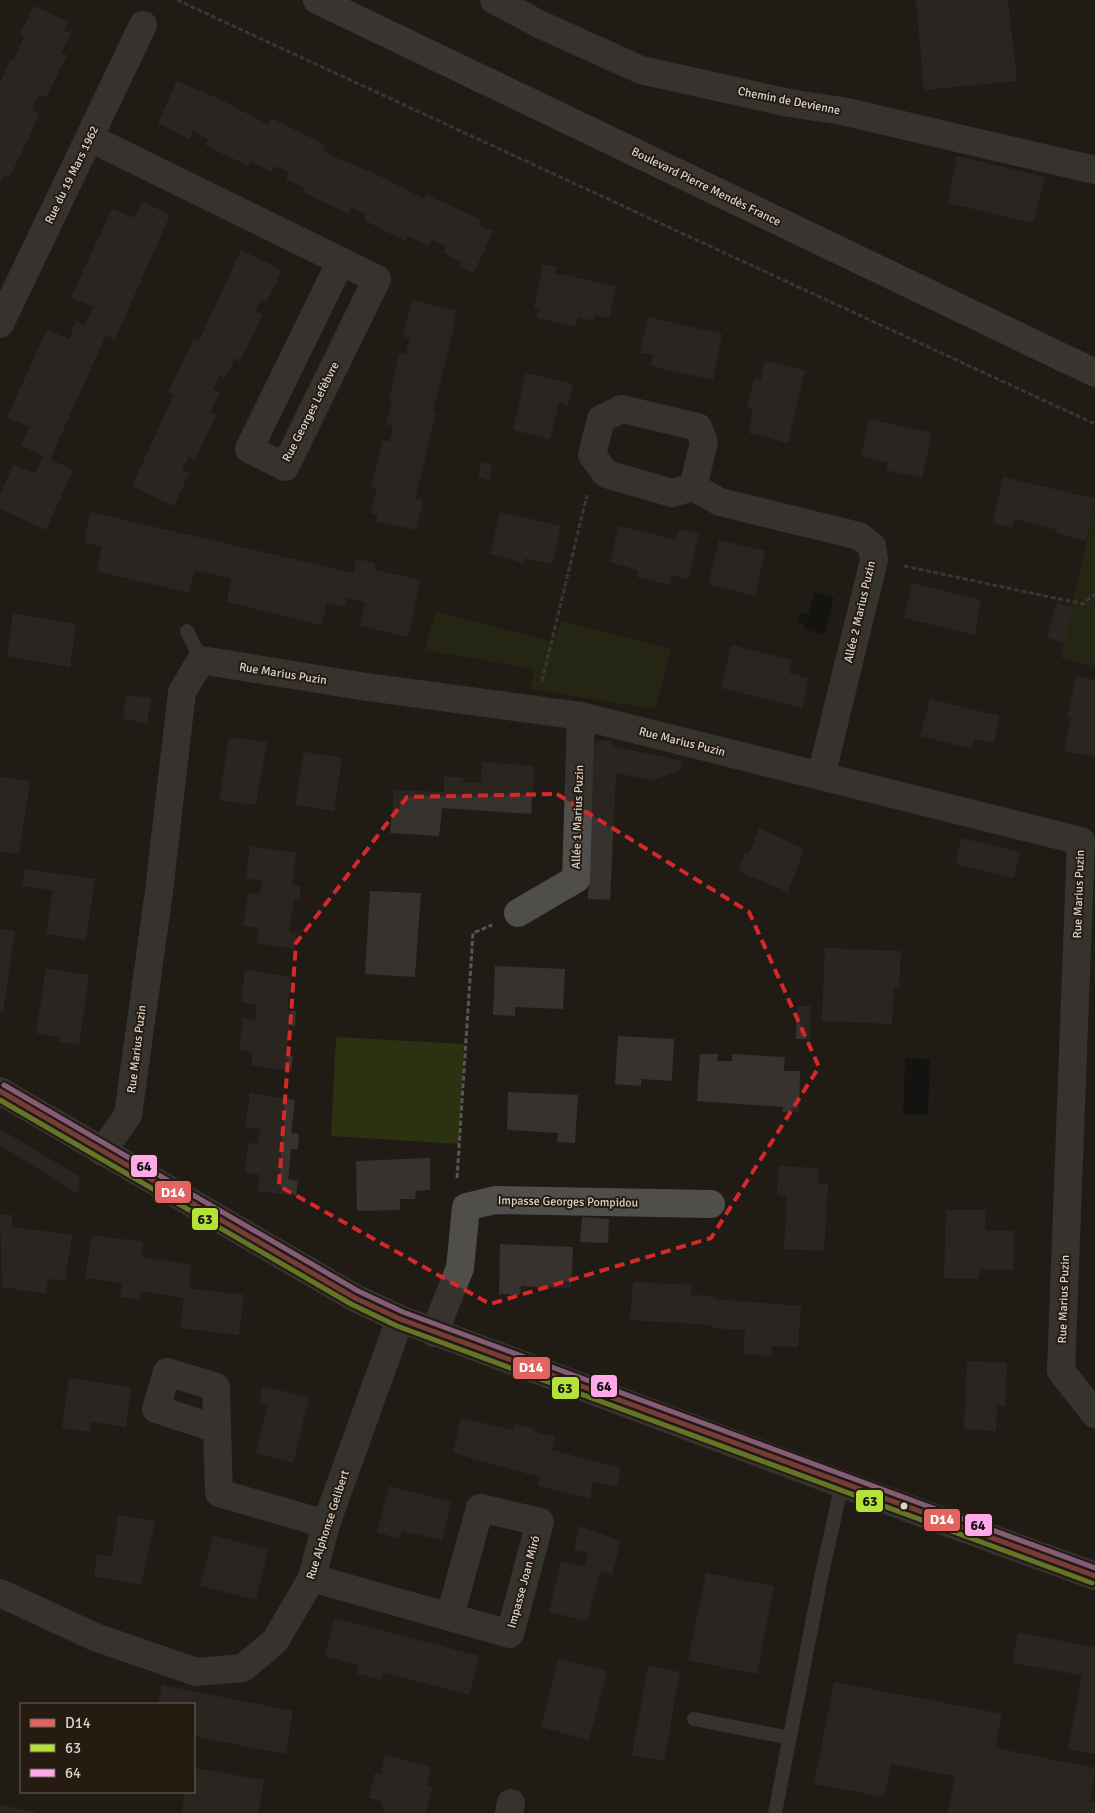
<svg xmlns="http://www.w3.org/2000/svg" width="1095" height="1813" font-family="Signika,sans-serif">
<rect width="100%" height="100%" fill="#201b15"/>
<!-- green -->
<path fill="#2a3211" d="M1095,502V666L1061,658Z
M435,612L553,642L561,621L671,649L655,709L530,689L535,669L425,650Z
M336,1037L464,1044L459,1144L331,1136Z"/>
<!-- water -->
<path fill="#030d0e" d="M814,592L834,598L824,635L804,629L805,624L798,622L800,613L808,615Z
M905,1058L930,1059L928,1115L903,1114Z"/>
<!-- building -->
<path fill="#37322f" d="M916,0H1008L1017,81L924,90Z
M34,6L68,22L64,31L71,33L61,53L67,55L46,98L39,94L32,110L39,114L32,131L9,178L4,175L0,183V83L11,59L14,60L24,36L20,34Z
M177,81L217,98L269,125L271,118L324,144L323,150L334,157L374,173L424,199L427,195L481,220L479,225L493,231L474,273L460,267L462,262L444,253L446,246L432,239L429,246L408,236L405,241L364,220L366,214L351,207L349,214L303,192L305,188L286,179L289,172L275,166L271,172L251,161L249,166L206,146L208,139L193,131L189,139L158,123Z
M957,156L1045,177L1033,223L948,203Z
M142,201L170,215L115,339L106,335L50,459L73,470L46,530L0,509V495L13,465L36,473L43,456L21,445L29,427L7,417L47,330L69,339L76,321L85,325L93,307L71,297L112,209L134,218Z
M241,250L282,270L267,302L261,299L255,311L263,315L240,361L235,358L226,378L219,375L213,389L220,392L210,412L216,415L195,460L189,457L182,470L189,473L174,506L132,486L174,395L168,392L194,339L199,341Z
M543,264L557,267L555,273L616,286L609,318L595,315L594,321L578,317L576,326L537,318L539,309L534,308Z
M412,300L456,311L453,323H455L433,412L436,413L415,499L423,500L416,530L376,521L378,515L371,513L377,488L371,487L383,440L389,442L392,433L393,426L386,424L392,401L389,400L399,354H406L410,338L403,337Z
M648,317L722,334L713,380L651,366L653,355L640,353Z
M765,361L805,370L788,443L749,433L753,410L747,408L754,378L761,380Z
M526,373L573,384L568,406L559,403L550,439L513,430Z
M869,419L932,433L922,478L886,470L888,463L861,456Z
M481,462L492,465L489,480L478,477Z
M1003,477L1095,499L1086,541L1057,533V530L1015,519L1012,528L993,523Z
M90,512L353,573L356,559L375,563V570L420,580L408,637L360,626L365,602L347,598L345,607L327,602L322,625L227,602L231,579L195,570L189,593L97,571L102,547L84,542Z
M500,512L561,526L552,564L524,558V563L490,554Z
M619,526L676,540L679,529L699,534L688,579L671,575L670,585L637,577L638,570L610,562Z
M719,540L765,551L755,596L708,584Z
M912,583L981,600L975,635L904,618Z
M1056,603L1073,607L1065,643L1047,638Z
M13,613L76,624L70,667L7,656Z
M731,645L792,660L789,673L808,678L802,708L721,688Z
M1076,676L1095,680V757L1064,751L1071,717H1067Z
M126,695L151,698L147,723L123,719Z
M930,699L999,716L994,743L974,739L972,749L920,736Z
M229,737L267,742L256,805L219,800Z
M595,741H613V746L682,761L680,771L651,780L616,773L610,900L588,899Z
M304,752L342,758L334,811L295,805Z
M482,762L534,766L531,814L442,808L439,836L390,833L394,790L444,792V776L463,778V782L481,783Z
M0,777L30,781L19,854L0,851Z
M759,828L804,849L788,892L738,871L745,853L749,854Z
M961,838L1020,852L1014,878L956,864Z
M250,846L296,853L292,885L301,887L299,901L294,900L289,932L297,933L295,949L257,943L259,928L243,926L248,893L259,895L262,881L246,878Z
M25,869L95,879L86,940L46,934L53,890L22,886Z
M370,891L421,893L415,977L365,974Z
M0,929L15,931L3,1013L0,1012Z
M825,948L901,951L899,988H894L892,1024L822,1021Z
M495,966L565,969L563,1009L515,1007V1016L493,1015Z
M46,968L89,975L79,1045L59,1042L60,1037L36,1033Z
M245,969L291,977L287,1010L296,1011L295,1026L290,1025L286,1055L293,1056L291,1071L251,1065L253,1052L239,1049L243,1018L255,1020L257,1005L241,1002Z
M797,1006H811L810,1039H796Z
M618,1036L674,1039L672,1081L641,1079V1086L615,1084Z
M700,1054H718L717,1061H732V1054L785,1057L784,1071H800L799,1112H782L783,1107L697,1101Z
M508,1092L578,1095L575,1143L557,1142L558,1133L507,1130Z
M250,1093L295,1100L291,1133L299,1134L298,1149H291L288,1179L298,1181L296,1196L258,1191L260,1175L245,1173L248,1143L258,1144L260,1129L245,1127Z
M0,1129L80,1177L78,1194L0,1145Z
M430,1158V1190L416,1191L415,1199H400V1210L357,1211L356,1161Z
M779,1166L818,1168V1184H828L824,1251L784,1249L787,1196L777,1195Z
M946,1210H986L985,1230L1014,1231L1013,1270L980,1269L979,1279L944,1278Z
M0,1214L12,1215V1227L72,1235L65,1281L48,1279L46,1294L2,1287Z
M582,1217L609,1219L608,1243L580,1242Z
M92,1235L143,1242L142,1257L191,1265L189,1288L244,1295L239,1335L180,1328L184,1298L141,1291L140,1299L120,1297L122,1283L85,1278Z
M500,1244L573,1247L571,1289L521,1286L520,1295L499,1294Z
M633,1282L692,1285L691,1295L713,1296V1299L801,1306L798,1347L772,1346L771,1356L743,1354L745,1330L712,1328L711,1325L630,1320Z
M967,1361L1007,1363L1005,1406L997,1405L996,1431L964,1429Z
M69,1378L131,1387L126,1427L91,1422L90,1432L62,1428Z
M263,1386L309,1398L293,1463L256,1453L268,1405L259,1402Z
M461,1418L513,1430L515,1424L534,1428L533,1431L555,1437L552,1450L621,1468L617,1487L593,1482L590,1499L538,1486L540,1477L453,1453Z
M389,1486L451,1502L442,1540L402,1531L400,1539L377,1532Z
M118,1515L155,1521L141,1585L94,1576L97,1554L112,1557Z
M579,1526L621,1541L612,1574L600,1571L587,1621L549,1612L561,1561L585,1567L588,1553L574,1550Z
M213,1535L268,1550L256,1600L200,1586Z
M706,1573L774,1586L757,1674L688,1660Z
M335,1618L479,1656L469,1695L383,1672L381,1680L356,1673L358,1665L325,1656Z
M1018,1633L1095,1647V1754L1068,1749L1082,1675L1012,1663Z
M558,1659L607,1671L589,1740L541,1727Z
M648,1666L680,1672L664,1761L632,1755Z
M834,1682L1002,1714L995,1748L1095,1768L1091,1802H1095V1813H948L955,1776L891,1764L884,1797L814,1784Z
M162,1685L293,1711L286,1754L194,1736V1704H158Z
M385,1755L431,1767L427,1786L432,1787L426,1813H385L379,1800L369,1798L375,1773L381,1774Z
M194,1768L264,1780L258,1813H182L185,1792H194Z
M0,1805L36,1812V1813H0Z"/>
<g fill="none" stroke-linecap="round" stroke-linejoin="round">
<!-- path -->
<path stroke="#585652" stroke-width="3" stroke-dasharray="5 2.5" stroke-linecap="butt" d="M177,0L1095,424
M904,566L1083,604L1095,594
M542,681L587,495
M457,1178L473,933L492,925"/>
<!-- service -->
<path stroke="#504e4b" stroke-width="14" d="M187,631L201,660
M694,1719L790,1738
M775,1813L821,1578L842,1484"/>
<!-- minor -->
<path stroke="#504e4b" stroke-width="28" d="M494,0L539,24L641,70L789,103L842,111L1095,170
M90,138L377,279L285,467L249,449L341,261
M0,324L143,25
M693,487L704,442L698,427L622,409L601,419L592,455L606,474L672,493L693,487L720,502L859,536L872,546L874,560L821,776
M518,913L576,879L581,716
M0,1091L355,1298L400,1319L842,1484L1095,1576
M102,1152L128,1115L159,891L182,692L201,660L360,686L581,716L1081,841L1061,1371L1095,1414
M434,1333L460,1268L466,1207L495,1200L711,1204
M167,1372L216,1387L217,1429L156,1409Z
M217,1429L219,1493L326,1524
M312,1578L510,1634L540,1522L480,1508L450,1616
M0,1593L95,1637L196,1672L243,1668L275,1641L312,1578L326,1524L400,1319
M509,1813L511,1803"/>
<!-- primary -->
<path stroke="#595652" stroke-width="28" d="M317,0L1095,373"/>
<defs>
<path id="bus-1" d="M0,1091L355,1298L400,1319L1095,1576"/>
<path id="bus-2" d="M0,1100L351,1304L397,1326L1092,1583"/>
<path id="bus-3" d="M4,1085L358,1291L403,1312L1095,1568"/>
</defs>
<!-- bus-1 casing -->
<use href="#bus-1" stroke="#251b10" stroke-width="9"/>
<!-- bus-2 casing -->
<use href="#bus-2" stroke="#251b10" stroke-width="9"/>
<!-- bus-3 casing -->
<use href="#bus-3" stroke="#251b10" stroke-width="9"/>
<!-- bus-1 -->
<use href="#bus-1" stroke="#e16460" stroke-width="5"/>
<!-- bus-2 -->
<use href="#bus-2" stroke="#b5e239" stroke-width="5"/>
<!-- bus-3 -->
<use href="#bus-3" stroke="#ffa9eb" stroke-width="5"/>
</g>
<!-- marked area -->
<path d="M0 0H1095V1813H0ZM557,794L749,912L819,1067L711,1238L490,1304L279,1186L296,943L407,797Z" fill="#201b15" fill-opacity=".55" fill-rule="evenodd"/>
<path fill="none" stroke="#d62828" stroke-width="4" stroke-dasharray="10 6" stroke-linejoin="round" d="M557,794L749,912L819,1067L711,1238L490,1304L279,1186L296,943L407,797Z"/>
<!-- markers -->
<circle fill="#dad3cc" stroke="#251b10" stroke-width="2" cx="904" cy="1506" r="4.5"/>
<g text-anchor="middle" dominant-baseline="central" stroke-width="4" stroke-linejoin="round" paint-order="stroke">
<!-- street labels -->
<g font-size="12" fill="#dad3cc" stroke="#251b10">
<text transform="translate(789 101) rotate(11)">Chemin de Devienne</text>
<text transform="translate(72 175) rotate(-64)">Rue du 19 Mars 1962</text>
<text transform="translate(706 187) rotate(26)">Boulevard Pierre Mendès France</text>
<text transform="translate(311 412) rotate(-63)">Rue Georges Lefèbvre</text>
<text transform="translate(860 612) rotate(-77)">Allée 2 Marius Puzin</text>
<text transform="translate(283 674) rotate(9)">Rue Marius Puzin</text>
<text transform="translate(682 742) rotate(14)">Rue Marius Puzin</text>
<text transform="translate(578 817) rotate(-88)">Allée 1 Marius Puzin</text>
<text transform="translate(1079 894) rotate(-88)">Rue Marius Puzin</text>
<text transform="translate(137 1049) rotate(-83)">Rue Marius Puzin</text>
<text transform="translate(568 1202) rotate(1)">Impasse Georges Pompidou</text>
<text transform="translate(1064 1299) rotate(-88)">Rue Marius Puzin</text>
<text transform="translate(328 1525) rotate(-72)">Rue Alphonse Gelibert</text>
<text transform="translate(524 1582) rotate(-75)">Impasse Joan Miró</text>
</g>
</g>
<g stroke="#251b10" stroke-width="2">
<rect x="130" y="1154" width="28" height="24" rx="5" fill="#ffa9eb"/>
<rect x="154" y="1180" width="38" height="24" rx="5" fill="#e16460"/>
<rect x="191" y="1207" width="28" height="24" rx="5" fill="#b5e239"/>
<rect x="512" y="1356" width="39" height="24" rx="5" fill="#e16460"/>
<rect x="590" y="1374" width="28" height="24" rx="5" fill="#ffa9eb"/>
<rect x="551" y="1376" width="29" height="24" rx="5" fill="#b5e239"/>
<rect x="855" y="1489" width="29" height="24" rx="5" fill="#b5e239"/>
<rect x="923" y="1508" width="38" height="24" rx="5" fill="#e16460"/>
<rect x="964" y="1513" width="29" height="24" rx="5" fill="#ffa9eb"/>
</g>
<g font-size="14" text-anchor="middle" font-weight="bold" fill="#fff">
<text x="173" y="1197">D14</text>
<text x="531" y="1372">D14</text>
<text x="942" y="1524">D14</text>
</g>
<g font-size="14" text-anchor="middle" font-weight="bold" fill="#111">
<text x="144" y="1171">64</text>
<text x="205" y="1224">63</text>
<text x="604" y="1391">64</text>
<text x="565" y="1393">63</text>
<text x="870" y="1506">63</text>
<text x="978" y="1530">64</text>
</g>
<!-- legend -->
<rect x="20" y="1703" width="175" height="90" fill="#251b10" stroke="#6d655b"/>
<rect x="30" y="1719" width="25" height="8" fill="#e16460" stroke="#6d655b"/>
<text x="65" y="1728" font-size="15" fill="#dad3cc">D14</text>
<rect x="30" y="1744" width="25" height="8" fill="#b5e239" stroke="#6d655b"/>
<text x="65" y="1753" font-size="15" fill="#dad3cc">63</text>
<rect x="30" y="1769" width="25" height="8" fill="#ffa9eb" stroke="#6d655b"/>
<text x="65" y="1778" font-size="15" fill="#dad3cc">64</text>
</svg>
